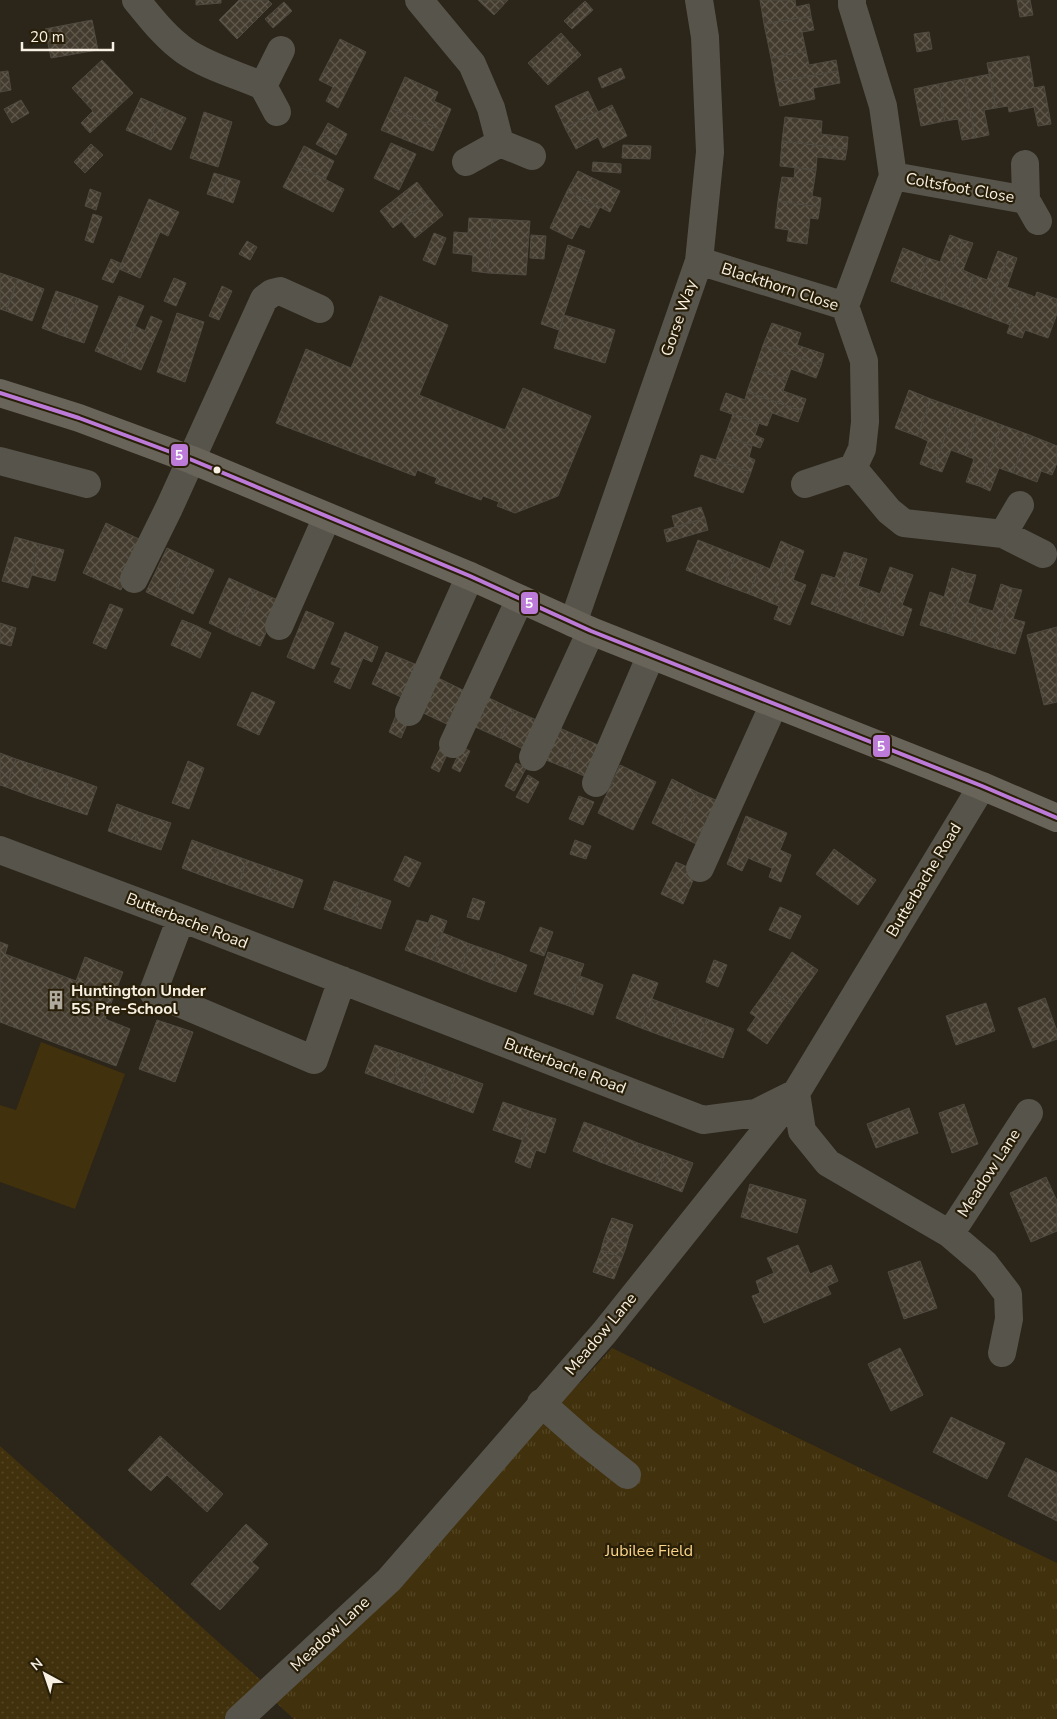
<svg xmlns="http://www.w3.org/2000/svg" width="1057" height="1719" font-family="'Nunito Sans',sans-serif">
<defs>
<pattern id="grass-dots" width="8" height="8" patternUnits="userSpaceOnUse" patternTransform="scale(1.25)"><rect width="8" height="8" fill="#41310c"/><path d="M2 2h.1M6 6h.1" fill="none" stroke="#544524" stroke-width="1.8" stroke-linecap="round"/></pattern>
<pattern id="park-tufts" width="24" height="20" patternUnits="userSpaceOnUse" patternTransform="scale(1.25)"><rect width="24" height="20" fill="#41310c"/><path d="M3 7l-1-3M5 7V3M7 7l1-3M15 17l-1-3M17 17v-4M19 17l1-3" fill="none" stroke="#544524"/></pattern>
<pattern id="building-cross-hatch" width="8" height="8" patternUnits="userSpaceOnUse" patternTransform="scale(1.25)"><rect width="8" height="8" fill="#433c2e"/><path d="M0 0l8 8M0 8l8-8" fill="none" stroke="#5f584c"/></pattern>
</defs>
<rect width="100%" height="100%" fill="#2b251a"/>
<!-- grass -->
<path fill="url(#grass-dots)" d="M0,1446L263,1682L224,1719H0Z"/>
<!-- park -->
<path fill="url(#park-tufts)" d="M612,1348L1057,1563V1719H294L273,1700L544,1415L581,1382Z"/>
<!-- pitch -->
<path fill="#41310c" d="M41,1042L125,1074L75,1209L0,1182V1105L16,1110Z"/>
<!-- building -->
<path fill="url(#building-cross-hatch)" stroke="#4f4a41" d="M196,0H221V3L196,5Z
M239,0H268L272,4L237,39L219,20Z
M478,0H508L494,15Z
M760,0H795L796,7L809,4L811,16L764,24Z
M1017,0H1030L1033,15L1020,17Z
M585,1L593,10L572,29L564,21Z
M284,2L292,11L273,28L265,19Z
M811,16L814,30L802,32L806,51L771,58L764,24Z
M92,20L98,50L51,58L45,29Z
M929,32L932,49L917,52L914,34Z
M561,33L581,55L548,85L528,63Z
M340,39L366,52L338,108L326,101L333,87L319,80Z
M806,51L809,65L836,60L838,71L775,82L771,58Z
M1029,56L1034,88L1044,86L1051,124L1038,126L1034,107L1009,112L1008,106L996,108L987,63Z
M102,60L133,93L90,133L81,123L93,111L72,88Z
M621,68L625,78L602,88L598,78Z
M8,71L11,90L0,92V72Z
M838,71L840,83L813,88L815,99L780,106L775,82Z
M990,74L996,108L984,110L989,135L975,138L964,79Z
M405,77L438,92L434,101L451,109L442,130L391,108Z
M964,79L975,138L962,140L958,119L945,121L938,84Z
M938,84L945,121L921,126L914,89Z
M588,91L598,112L565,128L555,106Z
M141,98L164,108L149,140L126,130Z
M21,100L29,113L12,123L4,109Z
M612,105L627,136L603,148L598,137L576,149L565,128Z
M164,108L186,118L171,150L149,140Z
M391,108L442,130L433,151L381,130Z
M204,112L232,122L218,167L190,158Z
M785,117L822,121L821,134L848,137L847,149L782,141Z
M328,123L347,134L342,144L322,134Z
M322,134L342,144L336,155L316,144Z
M782,141L847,149L845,160L817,157L816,170L780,166Z
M391,143L416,154L399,190L374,178Z
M91,144L103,155L85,173L74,162Z
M623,145L651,146L650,159L622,158Z
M304,146L334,161L325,180L295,164Z
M593,162L621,164V173L592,171Z
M295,164L344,189L333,212L283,187Z
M795,168L816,170L812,196L821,198L820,207L778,201L782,177L794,178Z
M578,171L620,191L610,212L567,191Z
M214,173L227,177L220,198L207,194Z
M227,177L240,181L233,203L220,198Z
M417,182L430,199L393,228L380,211Z
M90,189L101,193L96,210L85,206Z
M567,191L600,207L589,228L580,224L572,239L550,228Z
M149,199L179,212L168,236L160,232L140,278L119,269Z
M430,199L443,215L415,238L401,221Z
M778,201L820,207L818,219L810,218L807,244L787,241L789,230L775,228Z
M93,214L102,217L93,243L85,240Z
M469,218L492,219L488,273L472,271L473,255L453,253L454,232L468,233Z
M492,219L530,221L526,275L488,273Z
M434,233L446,238L435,265L423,260Z
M531,235L546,236L544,259L530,258Z
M950,235L963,240L940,299L915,290L928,258L940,262Z
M963,240L973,243L963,270L974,275L962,307L940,299Z
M247,241L257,247L250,260L239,254Z
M568,245L585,251L559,330L541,324Z
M903,248L928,258L915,290L891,281Z
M998,251L1009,255L986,316L962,307L974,275L987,280Z
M1009,255L1017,258L1007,287L1022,292L1010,325L986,316Z
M111,259L122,264L113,283L102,279Z
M0,273L18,279L6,311L0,309Z
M174,278L186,283L176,306L164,301Z
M18,279L44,289L32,321L6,311Z
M222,286L232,291L219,320L209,316Z
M56,291L77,298L63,336L42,328Z
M1022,292L1035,297L1037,292L1057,299V314L1048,338L1025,330L1022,338L1007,333Z
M119,296L144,306L120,361L95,351Z
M380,296L448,325L419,395L505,430L523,388L591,416L558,496L515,513L497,506L499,502L483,496L481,500L435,483L437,478L417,470L415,476L276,423L306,349L351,368Z
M77,298L98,306L84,343L63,336Z
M177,313L204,322L185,382L157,372Z
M564,315L615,330L605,363L554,348Z
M151,316L162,321L141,370L120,361L135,326L145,331Z
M772,323L801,333L797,345L824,354L821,365L763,345Z
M763,345L821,365L816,378L791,369L787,380L755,369Z
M755,369L787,380L783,391L806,399L802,411L747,392Z
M909,390L931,399L917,436L895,428Z
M747,392L802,411L798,422L772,413L767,426L720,410L726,393L745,400Z
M931,399L956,408L933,469L920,464L928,441L917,436Z
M956,408L978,416L964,455L951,450L942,472L933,469Z
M733,414L759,423L755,435L764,439L760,448L725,436Z
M978,416L1002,425L979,486L966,482L974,459L964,455Z
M1002,425L1027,434L1013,473L999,468L990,491L979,486Z
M1027,434L1057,446V463L1052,475L1041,471L1037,482L1013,473Z
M725,436L752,446L749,457L755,460L751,472L716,460Z
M701,455L751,472L743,493L694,476Z
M701,507L705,518L675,528L672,516Z
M705,518L708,530L667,542L664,530Z
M106,523L143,541L121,590L83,573Z
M15,537L40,544L28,588L2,581Z
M698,540L736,555L724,585L686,570Z
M781,541L792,546L771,603L749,594L761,565L770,569Z
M40,544L64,550L55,581L32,575Z
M792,546L804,551L793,580L806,585L790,625L774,619L779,606L771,603Z
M167,548L191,559L170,603L146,592Z
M844,552L855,555L835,612L811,604L822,574L835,578Z
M736,555L761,565L749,594L724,585Z
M855,555L867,559L858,586L870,590L859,621L835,612Z
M191,559L214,570L193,614L170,603Z
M890,567L901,571L882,629L859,621L870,590L880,594Z
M952,568L966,573L947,633L920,625L930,592L944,597Z
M901,571L913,575L902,605L912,609L903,636L882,629Z
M966,573L976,575L968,603L979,607L969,640L947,633Z
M229,578L255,590L234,635L209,623Z
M1001,584L1012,588L994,648L969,640L979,607L993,611Z
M1012,588L1022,590L1013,619L1025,622L1015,654L994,648Z
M255,590L280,601L260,646L234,635Z
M110,604L123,609L106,649L93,643Z
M306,611L334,623L314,669L287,657Z
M182,620L197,626L185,651L171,645Z
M0,623L16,628L11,646L0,643Z
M197,626L211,633L200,658L185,651Z
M1057,627V702L1044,705L1027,635Z
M345,632L378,647L372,662L363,658L350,689L334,682L341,668L331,664Z
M386,652L422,667L408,700L372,684Z
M436,677L469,693L453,727L419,711Z
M252,692L275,702L259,735L237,725Z
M487,697L514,710L500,738L473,726Z
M399,708L412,713L401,738L389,732Z
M514,710L541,722L527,751L500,738Z
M555,726L580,737L566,768L541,758Z
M580,737L605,748L591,779L566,768Z
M442,744L450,748L439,772L431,768Z
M462,747L470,751L460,772L452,768Z
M0,753L16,759L6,787L0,785Z
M16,759L43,768L33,797L6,787Z
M188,761L204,768L189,809L172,803Z
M516,763L526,768L514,791L505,786Z
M620,765L656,782L633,830L598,813Z
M43,768L70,777L60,806L33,797Z
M528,775L539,782L528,803L516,797Z
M70,777L97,787L87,815L60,806Z
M672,779L697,792L677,835L652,823Z
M697,792L723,803L703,847L677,835Z
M579,796L594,802L583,825L569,819Z
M117,804L144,814L135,841L108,831Z
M144,814L171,823L161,850L135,841Z
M746,816L787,833L780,850L791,855L781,882L769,877L772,868L748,858L742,871L727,864Z
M192,840L219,850L209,878L182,868Z
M575,840L591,846L586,859L570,854Z
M834,849L876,880L858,905L816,874Z
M219,850L247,860L237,888L209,878Z
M405,856L421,863L409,887L394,880Z
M247,860L275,870L265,898L237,888Z
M676,862L697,871L683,904L661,894Z
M275,870L303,880L293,908L265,898Z
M334,881L363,891L352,919L324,909Z
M363,891L391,901L381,929L352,919Z
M473,898L485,902L479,920L467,917Z
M780,907L801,916L790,939L769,930Z
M431,915L447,921L432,960L405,950L417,920L428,923Z
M540,927L553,932L544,956L530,951Z
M443,933L470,944L460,971L432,960Z
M0,942L8,945L5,954L76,981L85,957L123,972L105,1019L130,1029L116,1066L0,1022Z
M470,944L499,954L488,982L460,971Z
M548,952L584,964L569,1006L534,994Z
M792,952L818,970L793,1006L768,988Z
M499,954L527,965L516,992L488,982Z
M714,960L727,965L718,987L706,982Z
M633,974L658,983L641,1028L616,1018Z
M580,976L603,985L593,1015L569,1006Z
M768,988L793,1006L767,1044L747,1030L756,1017L750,1013Z
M1045,998L1057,1031V1039L1033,1048L1018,1008Z
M652,999L679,1009L668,1038L641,1028Z
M986,1003L995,1031L956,1045L946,1016Z
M679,1009L707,1019L696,1048L668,1038Z
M707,1019L734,1029L723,1058L696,1048Z
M157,1020L193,1032L175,1082L139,1069Z
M375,1045L402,1054L392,1083L365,1073Z
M402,1054L429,1064L419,1093L392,1083Z
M429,1064L456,1074L446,1103L419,1093Z
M456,1074L483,1084L473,1113L446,1103Z
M503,1102L532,1112L522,1140L493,1130Z
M964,1104L978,1144L952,1153L939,1113Z
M909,1108L918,1133L876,1148L867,1124Z
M532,1112L556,1119L545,1153L536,1150L530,1168L515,1162Z
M584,1122L611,1132L600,1162L573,1151Z
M611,1132L638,1143L627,1172L600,1162Z
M638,1143L666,1153L655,1182L627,1172Z
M666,1153L693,1163L682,1192L655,1182Z
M1046,1177L1057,1201V1231L1031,1242L1010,1193Z
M750,1184L806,1200L797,1233L741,1217Z
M612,1218L633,1225L629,1236L608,1228Z
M608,1228L629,1236L626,1247L604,1239Z
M604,1239L626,1247L622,1258L601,1250Z
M798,1245L810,1274L831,1265L838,1281L827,1286L831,1294L764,1323L752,1296L760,1293L756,1281L774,1273L767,1258Z
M601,1250L622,1258L618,1268L597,1261Z
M597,1261L618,1268L614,1279L593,1272Z
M920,1261L937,1308L904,1319L888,1272Z
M900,1348L923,1395L891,1411L868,1364Z
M951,1417L1005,1443L987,1479L933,1452Z
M160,1436L223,1494L207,1512L167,1475L151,1491L128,1470Z
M1026,1458L1057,1473V1521L1008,1496Z
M246,1524L268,1544L252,1562L259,1568L220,1610L191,1584Z"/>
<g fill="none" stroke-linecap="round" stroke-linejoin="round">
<!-- minor -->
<path stroke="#57544c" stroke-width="28" d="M136,0C151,18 165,37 185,51C206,66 238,75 263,86L281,50
M419,0L472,64L491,108L500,143L532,156
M263,86L277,112
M466,162L500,143
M893,176L1026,200L1025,164
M1026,200L1038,221
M699,261L845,306L864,361L865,422L862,449L853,468L805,484
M845,306L893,176L883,106L852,5V0
M0,461L87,484
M853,468L889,511L904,523L1003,534L1043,554
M1003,534L1020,505
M134,579L169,508L264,299L272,293L280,291L320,309
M573,623L699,261L710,152L705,37L699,0
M279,626L327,517
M409,712L470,576
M453,744L520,599
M533,757L591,631
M596,783L651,655
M0,850L181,918L703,1120L756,1113L796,1093L982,786
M700,868L774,704
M181,918L153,992L314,1060L342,980
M796,1093L802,1131L828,1163L950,1234L1029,1113
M950,1234L985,1264L1008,1294L1009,1319L1002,1353
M541,1403L584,1441L627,1475
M239,1719L389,1580L604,1333L790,1100"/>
<!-- major -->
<path stroke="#69645a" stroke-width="28" d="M0,393L79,418L192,460L470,576L591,631L982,786L1057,818"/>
<defs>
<path id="bus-1" d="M0,393L79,418L192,460L470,576L591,631L982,786L1057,818"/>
</defs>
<!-- bus-1 casing -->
<use href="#bus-1" stroke="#291f08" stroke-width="8"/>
<!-- bus-1 -->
<use href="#bus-1" stroke="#bd7bd9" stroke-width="4"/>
</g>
<!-- icons -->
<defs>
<symbol id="building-bare" viewBox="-9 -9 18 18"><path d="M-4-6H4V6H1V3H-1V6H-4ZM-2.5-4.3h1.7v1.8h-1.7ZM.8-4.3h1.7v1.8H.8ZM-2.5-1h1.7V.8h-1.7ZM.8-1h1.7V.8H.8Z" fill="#b0a99d" stroke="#291f08" stroke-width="2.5" paint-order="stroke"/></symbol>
</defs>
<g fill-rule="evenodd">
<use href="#building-bare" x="42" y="986" width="28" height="28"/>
</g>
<!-- markers -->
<circle fill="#f7f0e3" stroke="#291f08" stroke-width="2" cx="217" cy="470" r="4.5"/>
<g text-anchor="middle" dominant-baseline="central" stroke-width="4.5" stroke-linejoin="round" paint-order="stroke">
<!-- street labels -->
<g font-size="16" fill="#f7f0e3" stroke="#291f08">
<text transform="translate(960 188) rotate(10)">Coltsfoot Close</text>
<text transform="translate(780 287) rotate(18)">Blackthorn Close</text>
<text transform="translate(679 318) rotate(-71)">Gorse Way</text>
<text transform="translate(924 880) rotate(-59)">Butterbache Road</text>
<text transform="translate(187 921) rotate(21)">Butterbache Road</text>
<text transform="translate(565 1066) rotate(21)">Butterbache Road</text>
<text transform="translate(989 1173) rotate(-57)">Meadow Lane</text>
<text transform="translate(601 1334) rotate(-50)">Meadow Lane</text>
<text transform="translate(330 1634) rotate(-43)">Meadow Lane</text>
</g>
<!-- poi labels -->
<g font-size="16" font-weight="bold" fill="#f7f0e3" stroke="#291f08" text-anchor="start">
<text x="71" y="991">Huntington Under<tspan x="71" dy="18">5S Pre-School</tspan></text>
</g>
<!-- park labels -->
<g font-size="16" fill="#fbd589" stroke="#291f08">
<text x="649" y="1551">Jubilee Field</text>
</g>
</g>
<g stroke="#291f08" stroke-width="2">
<rect x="170" y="443" width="19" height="24" rx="5" fill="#bd7bd9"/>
<rect x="520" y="591" width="19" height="24" rx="5" fill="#bd7bd9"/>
<rect x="872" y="734" width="19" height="24" rx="5" fill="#bd7bd9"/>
</g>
<g font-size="14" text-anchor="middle" font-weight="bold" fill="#fff">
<text x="179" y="460">5</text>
<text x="529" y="608">5</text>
<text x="881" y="751">5</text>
</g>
<!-- north arrow -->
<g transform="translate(45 1674) rotate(320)" stroke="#291f08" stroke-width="4" paint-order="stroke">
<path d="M0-4L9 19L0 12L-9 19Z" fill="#f7f0e3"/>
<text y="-8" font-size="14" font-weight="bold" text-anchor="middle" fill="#f7f0e3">N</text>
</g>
<!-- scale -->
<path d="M22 42v8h91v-8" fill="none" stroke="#f7f0e3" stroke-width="2.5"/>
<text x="30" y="42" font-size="15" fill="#f7f0e3" stroke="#291f08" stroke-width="4" paint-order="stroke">20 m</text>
</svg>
